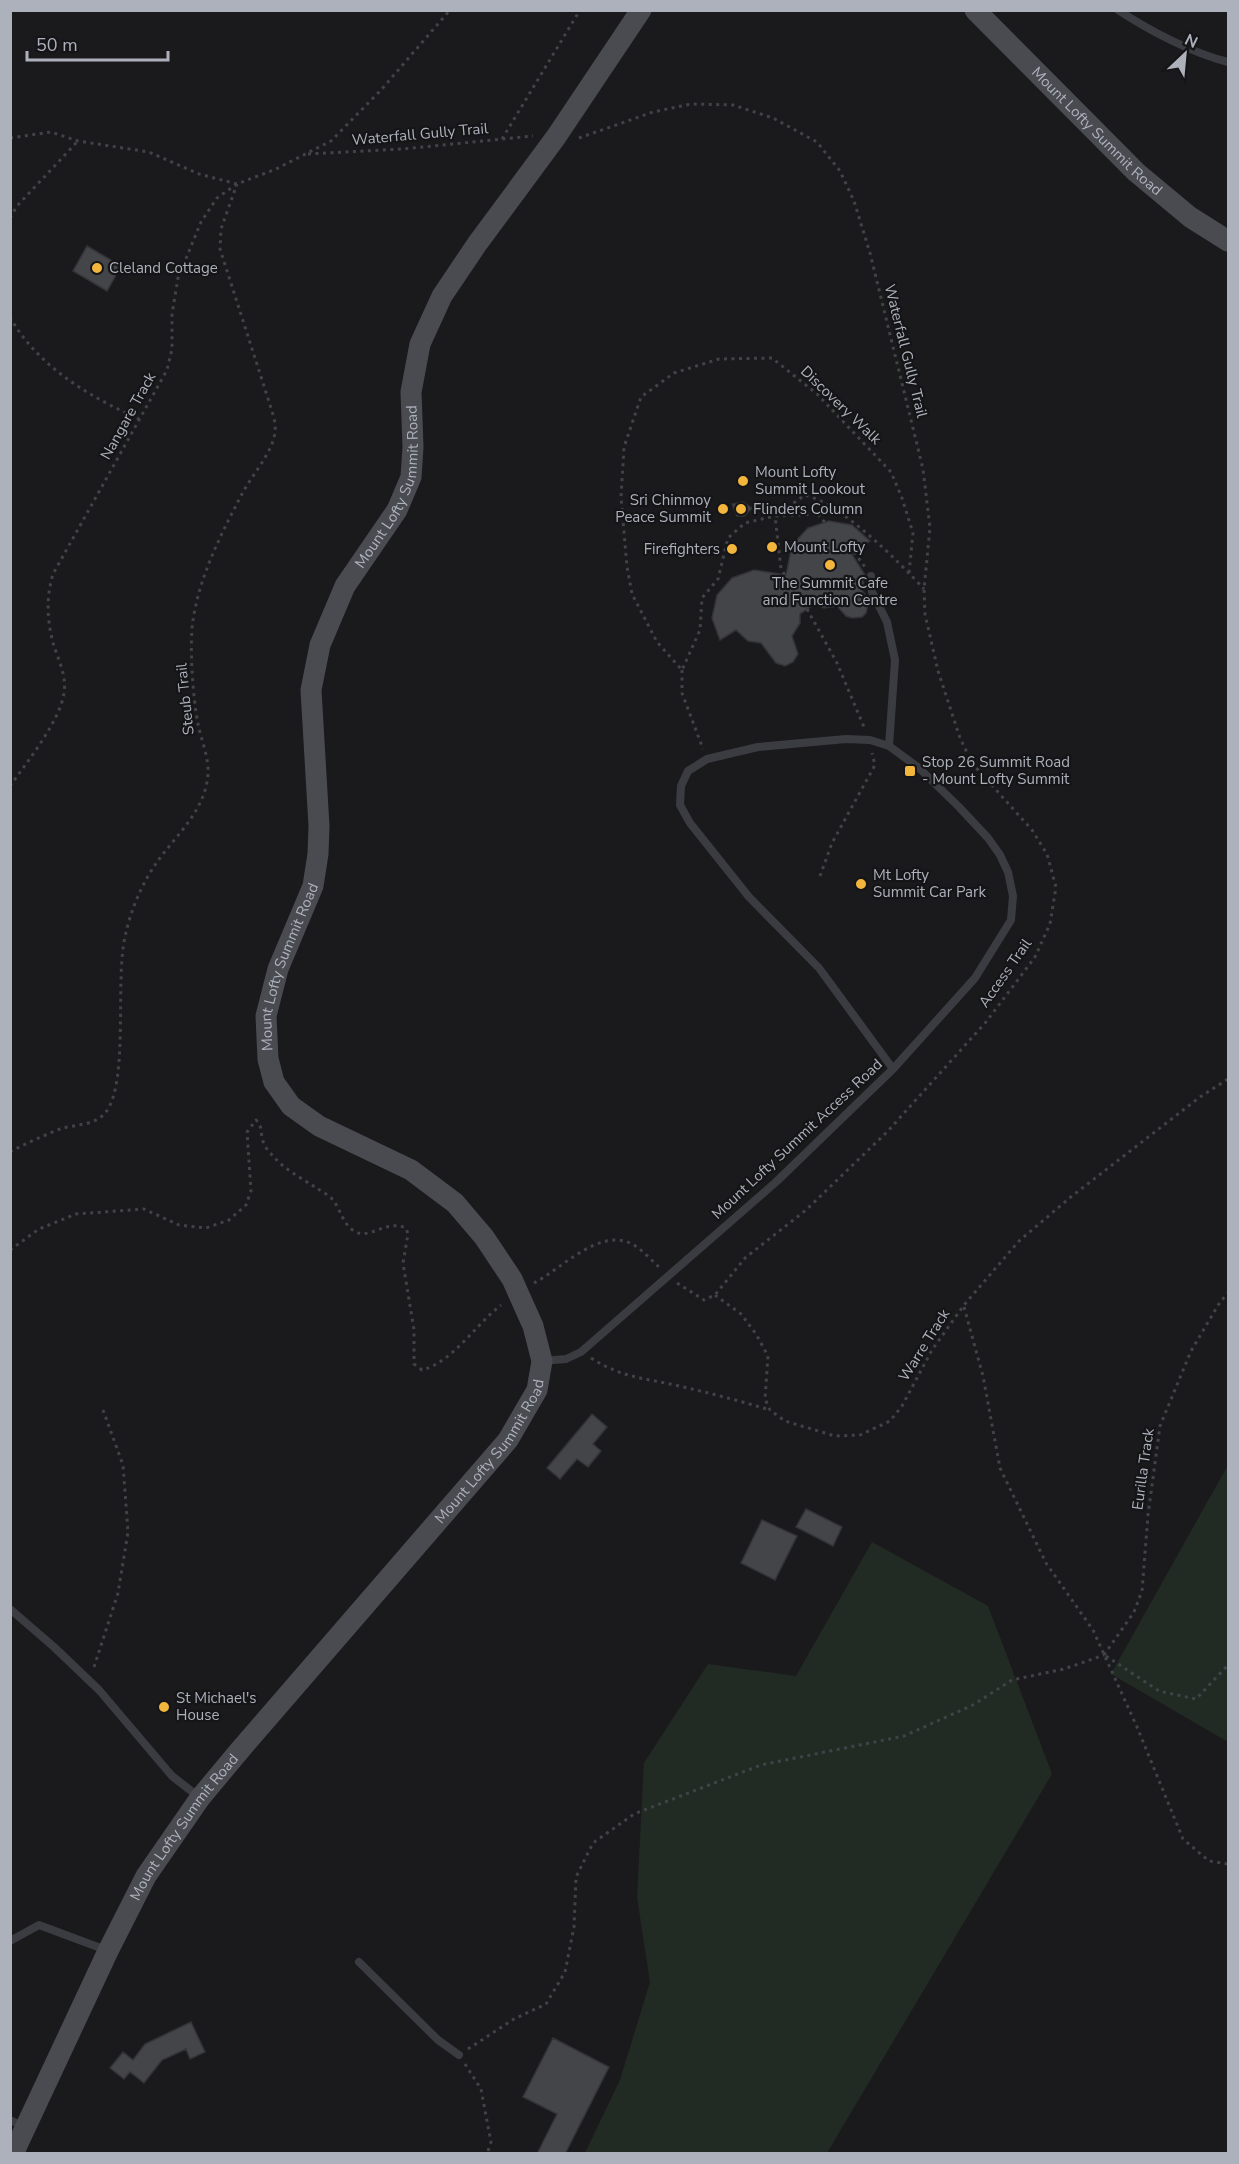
<svg xmlns="http://www.w3.org/2000/svg" width="1239" height="2164" font-family="'Nunito Sans',sans-serif">
<rect width="100%" height="100%" fill="#1a1a1c"/>
<!-- green -->
<path fill="#222b23" d="M1228,1465V1742L1111,1674Z
M872,1542L988,1606L1052,1774L827,2153H585L620,2080L650,1982L637,1897L644,1763L708,1664L796,1676Z"/>
<!-- building -->
<path fill="#444549" stroke="#343438" stroke-width="1.5" d="M87,246L121,266L107,291L73,271Z
M743,502L752,508L744,516H737L732,504Z
M829,521L852,525L870,541L851,553L865,575L862,590L869,601L866,613L862,617L852,618L846,616L837,606L824,608L815,604L800,614V623L792,636L798,654L793,662L785,666L776,663L761,643L748,641L736,630L720,640L712,618L717,595L732,578L754,570L786,575L792,545L808,528Z
M592,1414L607,1427L593,1444L601,1451L588,1467L577,1459L560,1479L547,1468Z
M806,1509L842,1527L833,1546L796,1527Z
M762,1520L797,1536L775,1580L741,1563Z
M191,2022L205,2052L190,2059L186,2049L162,2060L144,2083L130,2072L124,2079L110,2068L123,2052L133,2060L145,2044Z
M553,2038L609,2067L565,2154H537L557,2114L523,2097Z"/>
<g fill="none" stroke-linecap="round" stroke-linejoin="round">
<!-- path -->
<path stroke="#414348" stroke-width="3" stroke-dasharray="3 4.5" stroke-linecap="butt" d="M10,138L51,132L78,141L149,152L199,174L237,184
M579,138L653,112L691,104L733,105L773,118L817,142L840,171L854,201L870,253L923,469L930,528L924,589L925,614L938,671L960,738L972,763L1032,830L1047,854L1056,887L1050,924L1035,957L986,1022L887,1132L806,1210L745,1258L715,1295L704,1300L677,1283
M502,139L580,10
M308,154L402,149L533,136
M10,218L17,206L78,141
M10,317C38,367 90,397 141,420
M828,506L818,514L775,516L745,523L728,538L718,579L702,598L700,630L682,670L657,642L632,594L627,567L621,497L624,447L641,397L674,373L719,359L772,358L817,394L891,472L902,498L913,533L909,573
M818,514C823,522 829,525 836,531C847,541 856,555 865,567
M793,587L781,569L775,516L805,495C843,505 897,560 924,589
M807,609L837,663L864,727
M682,670V693L703,749
M10,786C27,762 60,721 64,693C67,676 58,659 53,643C47,619 46,598 53,574L167,370L172,349V314L178,278L201,222L217,198L237,184L276,169L331,141L381,90L450,10
M820,876L832,843L875,765L872,753
M10,1152C26,1143 43,1136 60,1129C75,1124 95,1126 106,1112C129,1081 115,980 125,937C130,912 142,883 157,862C177,834 206,810 208,773C209,758 201,739 198,724C193,699 189,645 193,620C200,575 221,534 242,494C251,476 275,450 275,430C276,423 273,415 271,408L220,249L221,229L237,184
M10,1250L39,1229L76,1214L144,1209L179,1225L206,1228L229,1220L246,1205L251,1191L247,1132L256,1120C263,1127 260,1132 263,1141C264,1146 269,1152 273,1156C285,1170 303,1179 318,1189C323,1192 330,1196 333,1200C341,1210 342,1223 354,1231C369,1241 385,1219 406,1228L408,1234L403,1263L414,1330V1364L422,1370C453,1362 476,1324 501,1305
M534,1283C561,1269 598,1229 630,1243C641,1248 650,1259 659,1267
M715,1295L741,1314L756,1334L768,1356L765,1399L770,1410L785,1421L835,1436L860,1435L890,1421L902,1406L932,1350L964,1305L1019,1241L1072,1196L1200,1097L1228,1079
M964,1307L983,1376L1000,1468L1046,1563L1093,1630L1137,1727L1183,1839L1209,1861L1228,1864
M591,1358C622,1378 645,1378 679,1386C710,1393 740,1401 770,1410
M1104,1655L1134,1612L1142,1591L1148,1515L1160,1426L1191,1351L1220,1302L1228,1293
M1106,1656L1159,1691L1196,1699L1228,1665
M94,1667L118,1593L128,1532L123,1465L103,1410
M468,2049L514,2019L546,2004L565,1972L574,1927L576,1877L593,1843L634,1814L761,1765L904,1736L973,1705L1012,1680L1064,1669L1104,1655
M465,2064L481,2089L491,2142L487,2154"/>
<!-- service -->
<path stroke="#3b3c41" stroke-width="8" d="M1118,10C1150,31 1192,53 1228,62
M871,576L872,592L887,622L895,660L889,746
M542,1361L566,1359L581,1352L776,1182L893,1069L975,978L1011,920L1013,896L1008,872L1000,855L988,838L959,807L919,768L889,746L870,740L846,739L758,747L707,759L688,771L681,786L680,805L690,823L749,897L819,968L893,1069
M10,1609L54,1647L99,1690L172,1776L199,1797
M10,1941L39,1925L106,1950
M359,1962L438,2040L459,2055
M10,2120L25,2127"/>
<!-- secondary -->
<g stroke="#494b51" stroke-width="21">
<path id="s1" d="M975,10L1136,172L1190,217L1228,241"/>
<path id="s2" d="M13,2154L108,1951L146,1876L200,1798L240,1750L508,1440L537,1390L542,1361L533,1326L512,1279L484,1237L455,1203L411,1170L319,1126L291,1106L274,1082L268,1059L266,1016L278,969L313,886L318,854L319,826L311,690L320,645L345,586L397,510L411,477L413,447L411,392L420,344L442,296L477,244L556,137L641,10"/>
</g>
</g>
<!-- markers -->
<g fill="#f2b63c" stroke="#151517" stroke-width="2">
<circle cx="97" cy="268" r="6"/>
<circle cx="743" cy="481" r="6"/>
<circle cx="723" cy="509" r="6"/>
<circle cx="741" cy="509" r="6"/>
<circle cx="772" cy="547" r="6"/>
<circle cx="732" cy="549" r="6"/>
<circle cx="830" cy="565" r="6"/>
<rect x="904" y="765" width="12" height="12" rx="3"/>
<circle cx="861" cy="884" r="6"/>
<circle cx="164" cy="1707" r="6"/>
</g>
<g text-anchor="middle" dominant-baseline="central" stroke-width="4.5" stroke-linejoin="round" paint-order="stroke">
<!-- street labels -->
<g font-size="15" fill="#adb1bc" stroke="#151517">
<text stroke="none"><textPath href="#s1" startOffset="172">Mount Lofty Summit Road</textPath></text>
<text transform="translate(420 134) rotate(-5)">Waterfall Gully Trail</text>
<text transform="translate(906 351) rotate(76)">Waterfall Gully Trail</text>
<text transform="translate(841 405) rotate(44)">Discovery Walk</text>
<text transform="translate(128 416) rotate(-61)">Nangare Track</text>
<text stroke="none"><textPath href="#s2" startOffset="1990">Mount Lofty Summit Road</textPath></text>
<text transform="translate(185 699) rotate(-96)">Steub Trail</text>
<text stroke="none"><textPath href="#s2" startOffset="1486">Mount Lofty Summit Road</textPath></text>
<text transform="translate(1005 973) rotate(-55)">Access Trail</text>
<text transform="translate(797 1139) rotate(-43)">Mount Lofty Summit Access Road</text>
<text transform="translate(924 1345) rotate(-58)">Warre Track</text>
<text stroke="none"><textPath href="#s2" startOffset="856">Mount Lofty Summit Road</textPath></text>
<text transform="translate(1143 1469) rotate(-82)">Eurilla Track</text>
<text stroke="none"><textPath href="#s2" startOffset="370">Mount Lofty Summit Road</textPath></text>
</g>
<!-- poi labels -->
<g font-size="15" fill="#adb1bc" stroke="#151517" text-anchor="start">
<text x="109" y="268">Cleland Cottage</text>
<text x="755" y="472">Mount Lofty<tspan x="755" dy="17">Summit Lookout</tspan></text>
<text x="711" y="500" text-anchor="end">Sri Chinmoy<tspan x="711" dy="17">Peace Summit</tspan></text>
<text x="753" y="509">Flinders Column</text>
<text x="784" y="547">Mount Lofty</text>
<text x="720" y="549" text-anchor="end">Firefighters</text>
<text x="830" y="583" text-anchor="middle">The Summit Cafe<tspan x="830" dy="17">and Function Centre</tspan></text>
<text x="922" y="762">Stop 26 Summit Road<tspan x="922" dy="17">- Mount Lofty Summit</tspan></text>
<text x="873" y="875">Mt Lofty<tspan x="873" dy="17">Summit Car Park</tspan></text>
<text x="176" y="1698">St Michael's<tspan x="176" dy="17">House</tspan></text>
</g>
</g>
<!-- border -->
<rect width="1239" height="2164" fill="none" stroke="#adb1bc" stroke-width="24"/>
<!-- north arrow -->
<g transform="translate(1185 54) rotate(26)" stroke="#151517" stroke-width="4.5" paint-order="stroke">
<path d="M0-4.5L10 22L0 15L-10 22Z" fill="#adb1bc"/>
<text y="-9" font-size="16" font-weight="bold" text-anchor="middle" fill="#adb1bc">N</text>
</g>
<!-- scale -->
<path d="M27 51v9h141v-9" fill="none" stroke="#adb1bc" stroke-width="3"/>
<text x="36" y="51" font-size="18" fill="#adb1bc" stroke="#151517" stroke-width="4.5" paint-order="stroke">50 m</text>
</svg>
